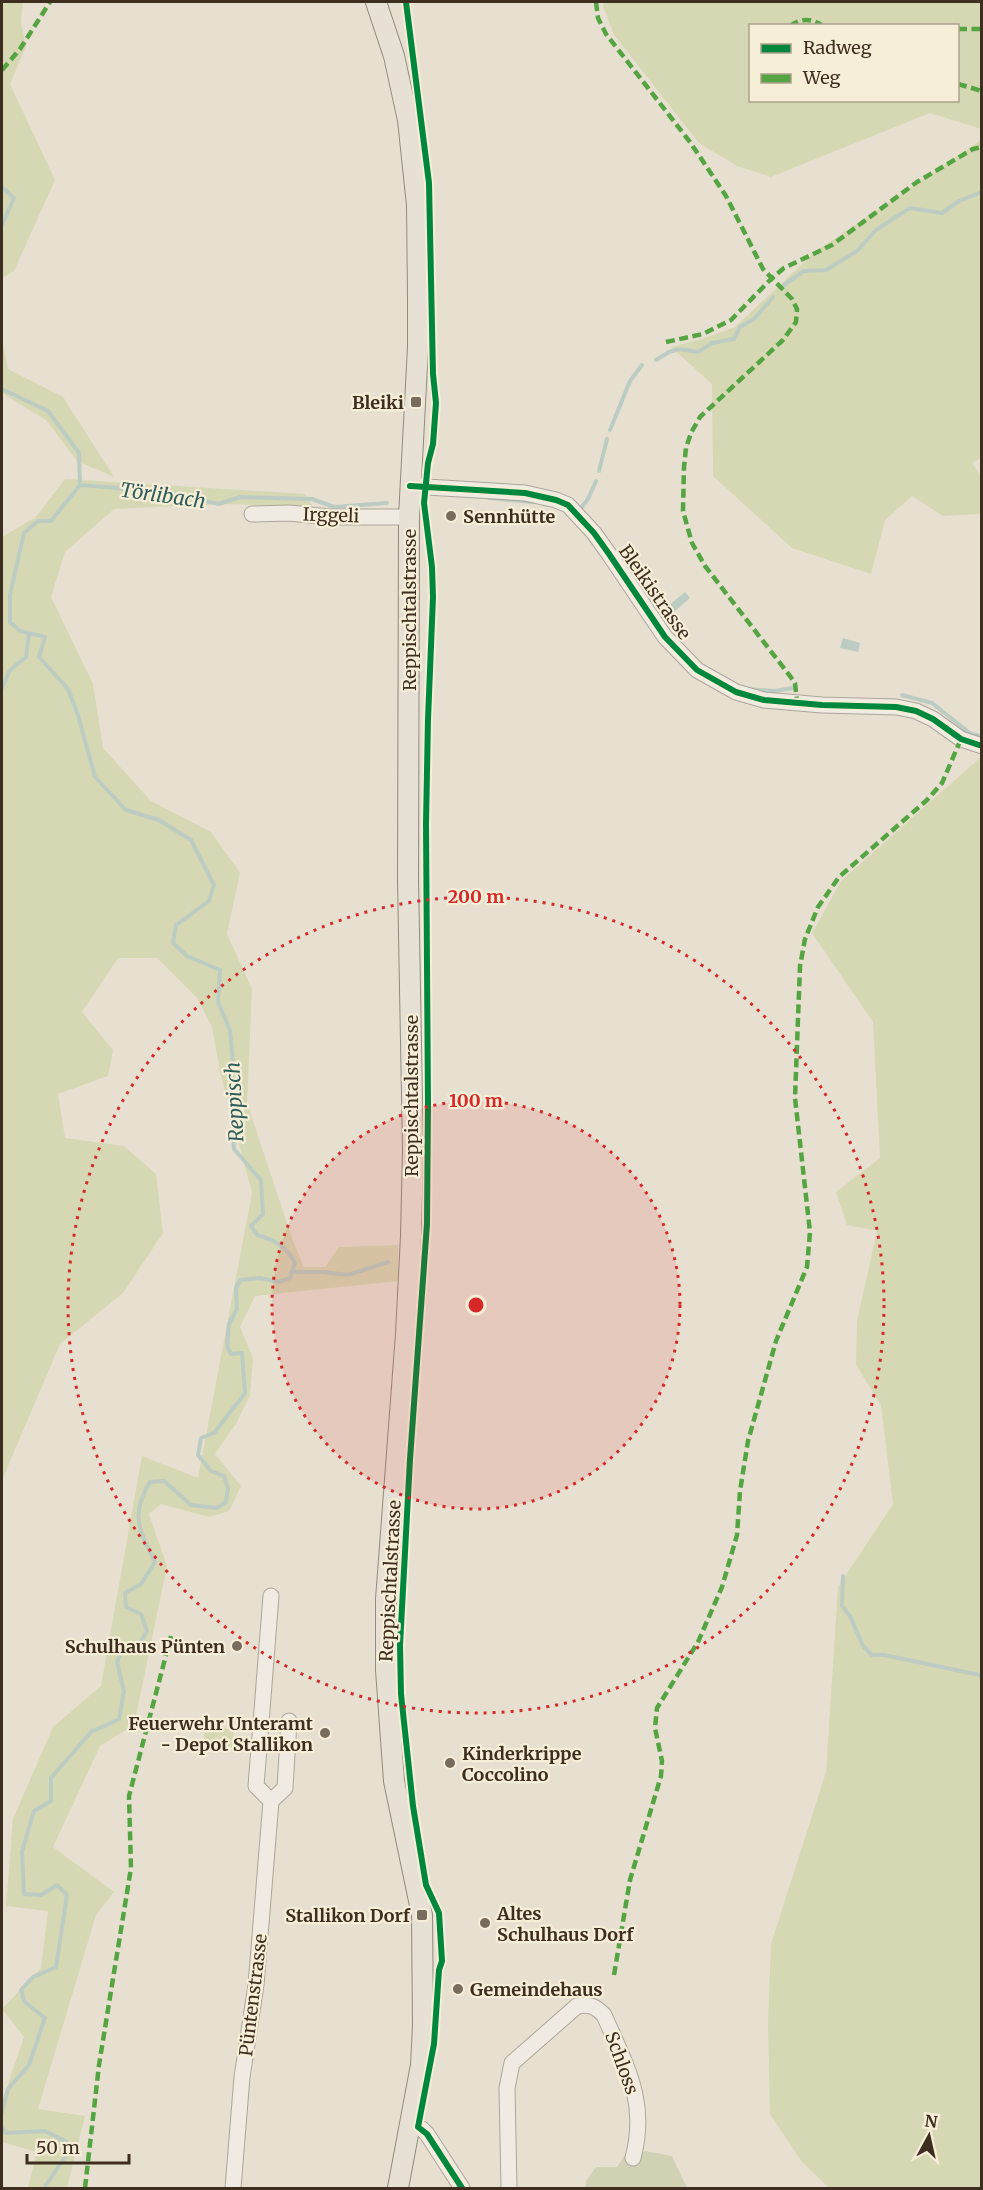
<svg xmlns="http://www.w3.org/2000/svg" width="983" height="2190" font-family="Merriweather,serif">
<rect width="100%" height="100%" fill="#e7e0d1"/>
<!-- green -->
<path fill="#d6d7b3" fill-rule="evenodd" d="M2,2H23L21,22L26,46L10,84L55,180L14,271L2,278Z
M604,2H981V129L930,113L771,177L737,166L699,143L614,35L603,6ZM750,26H958V100H750Z
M981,140L982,457L972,463L981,476V514L943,516L912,496L885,520L871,574L792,548L713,476L712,384L671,347L705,338L735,327L815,252Z
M2,339L8,369L63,397L114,477L77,461L46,420L2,393Z
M65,479L305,494L313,507L225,504L114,509L65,552L51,597L93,684L103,748L151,801L211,832L240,873L227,934L252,989L247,1103L293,1241L304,1267H325L339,1247L398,1245V1281L255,1296L240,1327L253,1358L250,1395L237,1422L215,1454L241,1486L229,1511L209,1517L161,1504L149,1514L167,1566L134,1725L100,1746L53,1847L114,1892L96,1915L38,2109L85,2116L67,2188H28L37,2152L2,2142V2101L24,2037L2,2009L41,1968L48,1911L6,1906L13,1819L53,1727L101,1686L142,1456L198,1478L252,1193L220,1072L212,1027L197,998L157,958H118L82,1012L113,1050L108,1076L58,1094L65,1138L124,1146L156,1174L163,1233L123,1293L60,1344L2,1480V537L36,517Z
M981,757V2188H829L802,2162L770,2114L768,2023L771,1944L826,1772L838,1587L893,1504L881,1405L856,1365L857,1321L877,1231L847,1225L836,1192L880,1158L873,1022L812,933L841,881Z
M205,1727L234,1729L232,1747L204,1744Z"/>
<!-- cemetery -->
<path fill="#d1d1b3" d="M645,2151L672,2156L687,2188H586V2181L596,2167H617L624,2156L631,2157Z"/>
<!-- water -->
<path fill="#bcccc2" d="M685,592L690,598L673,613L668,606Z
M843,638L860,643L858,652L840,648Z"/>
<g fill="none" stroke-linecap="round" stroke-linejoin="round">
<!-- stream -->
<path stroke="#bcccc2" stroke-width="4" d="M2,187L14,198L2,225
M784,285L804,271L826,270L857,251L876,230L910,208L942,213L959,201L982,192
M656,360L669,352L679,349L698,352L712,343L734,339L740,327L754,319L773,297
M2,389L48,411L79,453L80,485L51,521H38L24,533L10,595V622L20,631L45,637L39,657L68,689L78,715L95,777L126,810L159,820L191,840L214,885L209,901L176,925L173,943L187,956L220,970L218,1002L230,1030L233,1064L230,1095L234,1149L261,1180L263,1214L251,1226L257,1235C275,1240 286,1246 295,1263L290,1278L279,1282L260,1278L240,1280L236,1288L237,1309L229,1324L227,1346L231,1354L242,1353L245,1393L214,1433L201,1438L198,1455L211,1471L224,1476L228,1488L226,1502L217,1508L191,1505L164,1481L150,1482C130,1515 139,1530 155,1562L141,1584L125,1593L126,1607L141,1614L147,1631L140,1643L124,1647L117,1662L124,1691L119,1719L91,1732L51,1778V1801L34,1811L22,1852L24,1894L41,1895L57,1885L67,1895L56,1967L33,1977L21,1990L24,2001L45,2018L29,2065L8,2089L2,2112
M610,430L630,381L642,365
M599,471L607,439
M80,485L167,492L219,504L240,497L312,499L334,507L387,503
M489,498L533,502
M581,508L588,499L596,481
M2,688L10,670L26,657L29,633
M749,689L775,691L792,688
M902,695L932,703L971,734L982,736
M292,1272H323L348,1275L388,1262
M843,1576L842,1606L850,1616L863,1646L872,1655H884L980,1675L982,1678
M2,2127L6,2133L45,2131L67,2142L65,2157L44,2188"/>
<defs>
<path id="minor" d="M410,486L525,493L556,500L568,505L594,533L609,554L665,637L697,670L736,692L764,700L822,705L896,707L916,711L933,719L961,739L982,746
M252,514L289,513L329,517H409
M271,1596L256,1786L271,1801
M409,2125L422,2129L427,2134L462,2188
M233,2188L242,2077L256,1985L271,1801L285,1788L289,1721
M509,2188L507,2088L512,2063L577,2006C590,2004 595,2006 604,2015C626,2066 648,2101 633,2158"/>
<path id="major" d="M376,2L394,56L408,120L417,205L418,297V347L409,517L408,880L413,1150L411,1236L406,1334L386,1599V1670L394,1781L422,1915L423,2026L421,2065L398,2188"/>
</defs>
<!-- minor casing -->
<use href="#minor" stroke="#ada599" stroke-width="17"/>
<!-- major casing -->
<use href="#major" stroke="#928b80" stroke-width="22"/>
<!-- minor -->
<use href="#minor" stroke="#efebe3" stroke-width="15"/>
<!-- major -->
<use href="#major" stroke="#e6e1d4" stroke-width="20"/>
<!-- quiet -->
<path stroke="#54a441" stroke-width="4.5" stroke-dasharray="9 4.5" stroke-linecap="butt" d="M596,2L598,18L606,34L690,142L726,196L763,269L792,299L797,309L796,322L783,340L700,417L691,433L686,448L684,467L683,511L692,543L705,566L790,676L795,683L797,702
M790,26C801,18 811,18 823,26
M958,29H982
M2,70L20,49L50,2
M958,84L982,91
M666,342L703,334L731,320L772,278L784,268L832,245L917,182L973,149L982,147
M614,1975L630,1880L661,1776L662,1761L655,1728L657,1708L698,1642L722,1587L737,1535L740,1491L748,1441L776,1341L807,1267L810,1232L795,1098L800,966L805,939L818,907L839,877L927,800L942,783L961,739
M85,2188L99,2065L131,1868L129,1796L171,1636"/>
<defs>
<path id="cycleway" d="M406,2L429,183L433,374L436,403L433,444L428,463L424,503L432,567L433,597L428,719L426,824L428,1104L427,1224L410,1459L400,1645L401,1694L413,1806L426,1885L439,1913L442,1961L439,1970L434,2044L418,2127L427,2134L462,2188
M410,486L525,493L556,500L568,505L594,533L609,554L665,637L697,670L736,692L764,700L822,705L896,707L916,711L933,719L961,739L982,746"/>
</defs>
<!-- cycleway casing -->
<use href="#cycleway" stroke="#f7eed8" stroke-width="10"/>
<!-- cycleway -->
<use href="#cycleway" stroke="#00873e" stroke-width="6"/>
</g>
<!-- distance rings -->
<circle cx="476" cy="1305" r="204" fill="#d62828" fill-opacity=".12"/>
<g fill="none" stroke="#d62828" stroke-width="3" stroke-dasharray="3 6">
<circle cx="476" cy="1305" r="204"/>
<circle cx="476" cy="1305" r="408"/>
</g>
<!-- markers -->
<g fill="#786c5e" stroke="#f7eed8" stroke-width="2">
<rect x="410" y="396" width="12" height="12" rx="3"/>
<circle cx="451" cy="516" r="6"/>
<circle cx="237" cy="1646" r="6"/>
<circle cx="325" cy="1733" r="6"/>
<circle cx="450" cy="1763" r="6"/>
<rect x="416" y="1909" width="12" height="12" rx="3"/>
<circle cx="485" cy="1923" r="6"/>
<circle cx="458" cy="1989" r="6"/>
</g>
<g text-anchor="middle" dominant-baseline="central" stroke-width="4.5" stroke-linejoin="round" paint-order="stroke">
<!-- poi labels -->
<g font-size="18" font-weight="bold" fill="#3d2e20" stroke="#f7eed8" text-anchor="end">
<text x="404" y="402">Bleiki</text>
<text x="463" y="516" text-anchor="start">Sennhütte</text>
<text x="225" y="1646">Schulhaus Pünten</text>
<text x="313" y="1723">Feuerwehr Unteramt<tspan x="313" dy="21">- Depot Stallikon</tspan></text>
<text x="462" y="1753" text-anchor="start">Kinderkrippe<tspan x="462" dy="21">Coccolino</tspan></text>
<text x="497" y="1913" text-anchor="start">Altes<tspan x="497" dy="21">Schulhaus Dorf</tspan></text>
<text x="410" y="1915">Stallikon Dorf</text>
<text x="470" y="1989" text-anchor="start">Gemeindehaus</text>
</g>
<!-- street labels -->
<g font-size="18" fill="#3d2e20" stroke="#f7eed8">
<text transform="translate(331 515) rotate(2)">Irggeli</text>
<text transform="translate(655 592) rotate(55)">Bleikistrasse</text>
<text transform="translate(409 610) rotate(-90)">Reppischtalstrasse</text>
<text transform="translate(411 1096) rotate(-90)">Reppischtalstrasse</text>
<text transform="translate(390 1581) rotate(-87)">Reppischtalstrasse</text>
<text transform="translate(253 1995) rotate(-83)">Püntenstrasse</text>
<text transform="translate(622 2063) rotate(70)">Schloss</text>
</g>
<!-- water labels -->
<g font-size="20" font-style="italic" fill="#2f5d5a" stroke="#f7eed8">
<text transform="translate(163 495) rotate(8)">Törlibach</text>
<text transform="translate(234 1102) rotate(-93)">Reppisch</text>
</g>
</g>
<circle cx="476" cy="1305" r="9" fill="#d62828" stroke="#f7eed8" stroke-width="3"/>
<g font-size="18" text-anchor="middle" font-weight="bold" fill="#d62828" stroke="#f7eed8" stroke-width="4.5" stroke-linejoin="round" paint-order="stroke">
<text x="476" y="903">200 m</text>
<text x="476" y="1107">100 m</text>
</g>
<!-- border -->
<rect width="983" height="2190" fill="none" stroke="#3d2e20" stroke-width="6"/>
<!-- legend -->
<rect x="749" y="24" width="210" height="78" fill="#f7eed8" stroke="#ada18e" stroke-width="1.5"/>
<rect x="761" y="44" width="30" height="9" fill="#00873e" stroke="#ada18e" stroke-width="1.5"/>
<text x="803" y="54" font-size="18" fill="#3d2e20">Radweg</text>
<rect x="761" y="74" width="30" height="9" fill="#54a441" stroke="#ada18e" stroke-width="1.5"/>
<text x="803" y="84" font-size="18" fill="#3d2e20">Weg</text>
<!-- north arrow -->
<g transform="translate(929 2136) rotate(8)" stroke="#f7eed8" stroke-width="4.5" paint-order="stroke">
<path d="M0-4.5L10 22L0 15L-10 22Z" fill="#3d2e20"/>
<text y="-9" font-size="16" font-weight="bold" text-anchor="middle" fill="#3d2e20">N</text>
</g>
<!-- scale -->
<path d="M27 2154v9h102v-9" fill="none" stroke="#3d2e20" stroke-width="3"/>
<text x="36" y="2154" font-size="18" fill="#3d2e20" stroke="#f7eed8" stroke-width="4.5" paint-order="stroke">50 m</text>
</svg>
